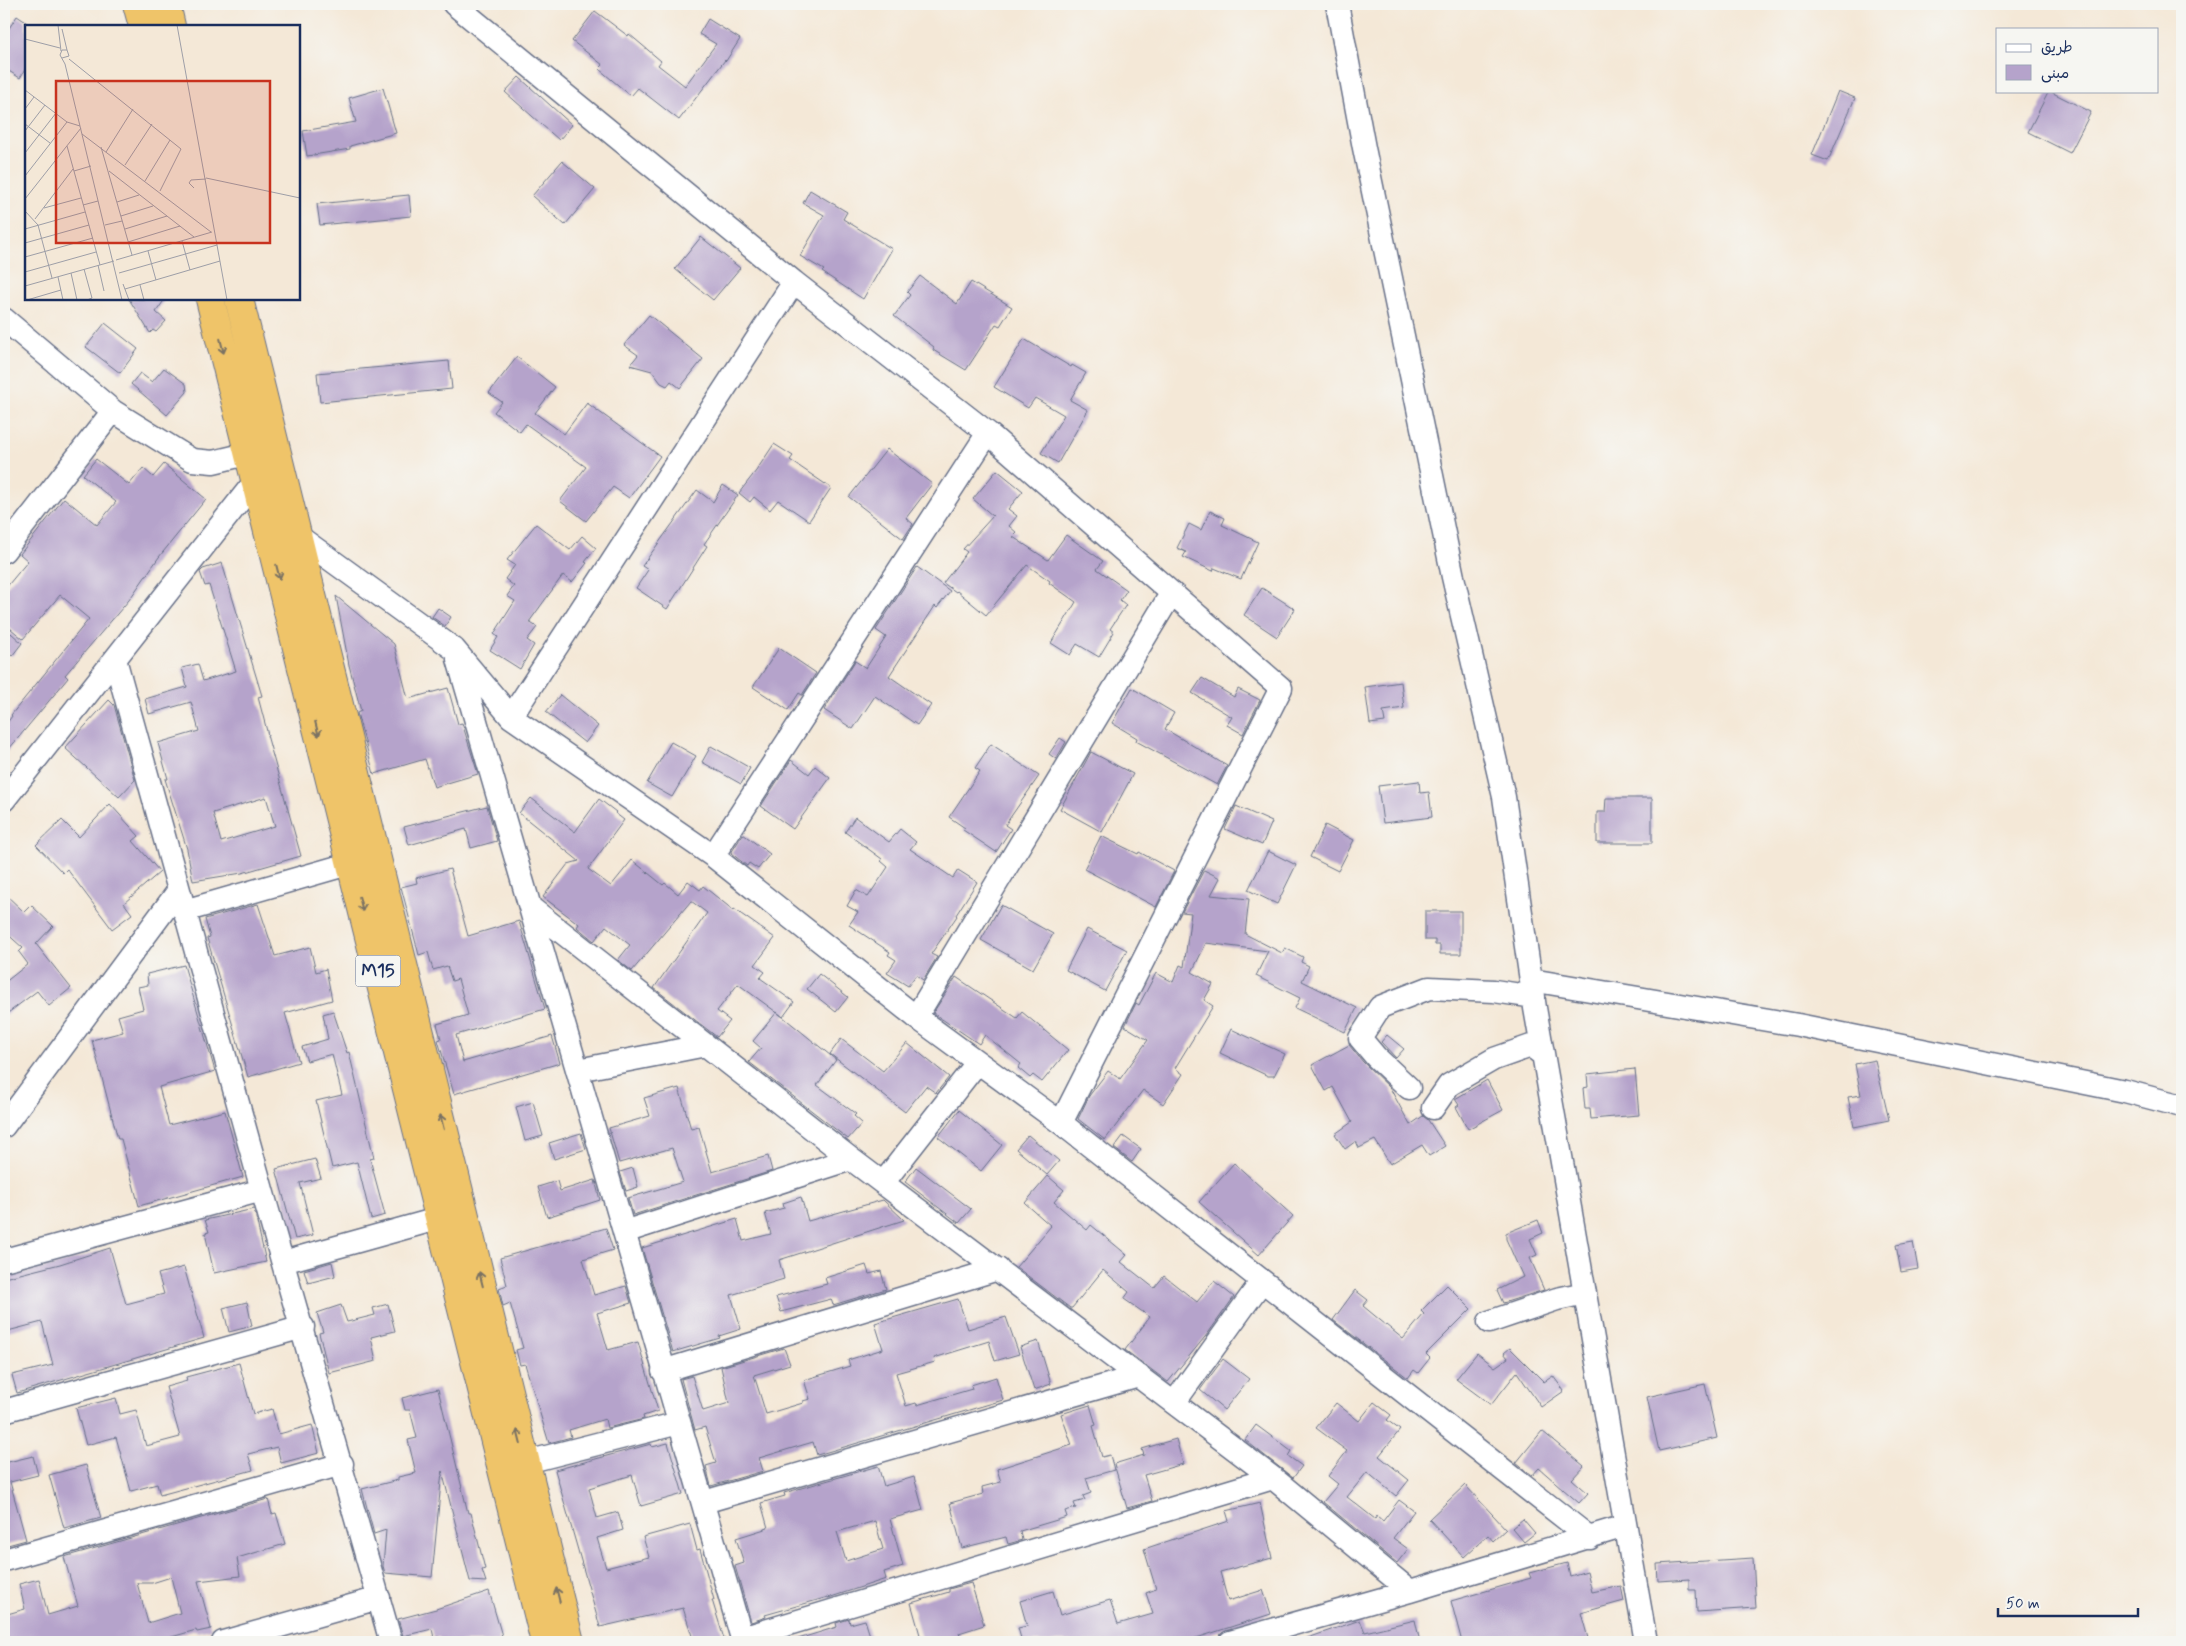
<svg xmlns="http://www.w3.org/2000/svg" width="2186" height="1646" font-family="Mynerve,'Playpen Sans Arabic',sans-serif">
<rect width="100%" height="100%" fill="#f6f6f2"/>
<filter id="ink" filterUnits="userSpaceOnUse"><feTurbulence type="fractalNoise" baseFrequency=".02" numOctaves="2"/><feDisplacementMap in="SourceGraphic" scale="10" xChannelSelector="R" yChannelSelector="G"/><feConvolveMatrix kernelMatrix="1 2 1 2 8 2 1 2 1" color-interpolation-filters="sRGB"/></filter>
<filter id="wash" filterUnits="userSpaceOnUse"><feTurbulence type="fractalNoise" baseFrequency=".0096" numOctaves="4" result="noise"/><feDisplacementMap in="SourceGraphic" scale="20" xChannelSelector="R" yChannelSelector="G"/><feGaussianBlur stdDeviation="1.12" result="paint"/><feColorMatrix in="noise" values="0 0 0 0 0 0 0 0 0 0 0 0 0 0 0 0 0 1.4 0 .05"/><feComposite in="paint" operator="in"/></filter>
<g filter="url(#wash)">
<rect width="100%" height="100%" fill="#f4e8d7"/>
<g id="blocks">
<!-- building -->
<path fill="#b5a3cb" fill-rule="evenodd" d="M595,11L628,36L629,34L661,61L658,65L685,86L716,44L699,34L708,19L740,39L726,61L725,60L679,120L638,88L631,96L599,69L603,65L572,41Z
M17,16L26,22V68L20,78L4,68V36Z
M519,77L572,125L559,140L505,92Z
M383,88L396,133L350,146V149L307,156L303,131L356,122L349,98Z
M1838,91L1855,98L1828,161L1812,155Z
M2049,91L2091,112L2070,153L2028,132Z
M562,161L595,189L565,225L532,196Z
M810,190L847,212L843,219L892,249L863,299L822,272L824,270L800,256L824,215L803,203Z
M409,195L411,216L320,225L317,204Z
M701,237L740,268L713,300L675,269Z
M920,276L957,304L971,282L1012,307L1000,326L996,324L966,370L933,350L934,347L894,316L910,295L907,292Z
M129,299H165L156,312L166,321L156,332L153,330L150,333Z
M649,315L703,359L680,388L671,381L667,386L661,383L652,371L630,365L638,355L624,345Z
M105,323L138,349L120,373L86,347Z
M1024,339L1071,367L1072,365L1086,373L1070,400L1088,410L1058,463L1041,453L1064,415L1035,398L1028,408L994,387Z
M517,357L555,387L535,413L564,434L587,403L660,456L629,498L613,487L586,521L560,501L586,467L526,424L520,432L494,412L502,402L489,393Z
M449,361L452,389L320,402L317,373Z
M164,368L186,384L187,392L167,415L131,384L140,373L152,382Z
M774,444L793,456L790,460L831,488L809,521L778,500L770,510L754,497L750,502L739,493L756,471Z
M887,449L932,484L906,518L913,524L903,539L849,497Z
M96,459L129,485L143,468L153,477L164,464L206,499L159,557L129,600L65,675L68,678L4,755V727L12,716L11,715L89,619L60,595L23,639L4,623V590L28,561L20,554L64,498L97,525L116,502L83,475Z
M997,470L1023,491L1008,509L1017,516L1009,526L1017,533L1013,537L1048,560L1066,535L1103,561L1097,569L1127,590L1120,600L1126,605L1110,629L1114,632L1099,657L1077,644L1070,655L1051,643L1076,602L1049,583L1050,581L1027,565L986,615L957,591L956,592L943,583L967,552L963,549L993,516L973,499Z
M723,485L738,495L704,544L707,546L667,609L636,588L648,570L642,566L697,490L713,502Z
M1210,511L1225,518L1222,525L1258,542L1241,579L1214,568L1213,571L1183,557L1186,552L1177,548L1189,524L1201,530Z
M536,524L570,550L582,536L596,548L585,562L587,563L572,582L563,575L529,622L537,627L527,640L534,645L520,669L490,650L498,637L494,634L515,601L507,596L514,586L505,579L515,565L507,560Z
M222,563L262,696L258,697L268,735H267L301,856L242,873L193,881L187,849L165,779H168L158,743L199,731L191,702L149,714L145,699L187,687L182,668L198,664L203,681L236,671L209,585L205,586L200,572L203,569ZM266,797L275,826L221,842L213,813Z
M917,567L950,591L937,608L935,606L889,676L931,705L917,725L875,696L853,729L824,710L855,661L866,668L886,637L876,630Z
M1262,588L1295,609L1277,637L1244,615Z
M336,596L394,644L408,699L448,688L458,724L462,723L478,774L434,787L425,759L374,774L357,713L361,711L349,665Z
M438,608L451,617L445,626L432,617Z
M11,633L22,643L12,656L4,649V641Z
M779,648L816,673L802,695L799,693L788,710L753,687Z
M1202,678L1234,697L1238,689L1260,700L1243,734L1227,725L1232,717L1192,693Z
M1401,682L1404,708L1383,711L1385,722L1370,724L1365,687Z
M1132,688L1174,713L1165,729L1227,766L1217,785L1136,741L1137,738L1112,723Z
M560,695L598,726L585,743L546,712Z
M109,700L114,705L135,780L119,797L65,748Z
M1060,738L1066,742L1056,759L1049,754Z
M671,742L696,756L672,797L647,783Z
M991,744L1039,776L1005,825L1011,829L996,852L963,830L965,828L949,817L980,771L975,768Z
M711,746L750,768L741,784L702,762Z
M1091,752L1133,774L1102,832L1060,809Z
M791,760L809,774L815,766L830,778L793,829L761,806Z
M1419,781L1420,793L1429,792L1432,817L1383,823L1378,786Z
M531,798L575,832L599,799L616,812L615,813L624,820L588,869L611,886L632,860L663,885L665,883L678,894L688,881L700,890L703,886L733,910L734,909L775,938L755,965L765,972L760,978L794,1002L783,1017L738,984L717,1011L730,1021L717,1037L654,988L707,913L691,901L632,971L618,960L630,945L606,926L594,941L577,927L579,924L543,897L568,864L579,861L519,813Z
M1606,798H1652V843H1597V812H1605Z
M110,804L139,836L133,841L160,872L124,903L132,914L112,929L67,869L63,873L36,845L62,820L79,837Z
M487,806L497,841L471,848L466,829L409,845L404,827Z
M1236,806L1272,822L1262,845L1225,829Z
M855,817L889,842L900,829L916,842L910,849L953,878L958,870L977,882L956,915L957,916L931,954L937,957L923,980L916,975L908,986L887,973L896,960L888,955L890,952L849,925L858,912L847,906L856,890L868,897L888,867L881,861L882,859L845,832Z
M1325,825L1354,840L1338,871L1310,857Z
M743,834L770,854L758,869L749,863L747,866L731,853Z
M1101,836L1138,854L1139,852L1174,871L1156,907L1084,869Z
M1268,851L1296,865L1277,904L1248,890Z
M450,869L468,936L519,921L545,1009L456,1035L463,1062L552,1036L560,1063L454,1094L438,1040L441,1039L437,1024L468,1015L458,979L452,981L447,966L433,970L428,952L419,955L401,887L417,883L416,878Z
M1204,870L1220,878L1211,895L1249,899L1245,934L1282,953L1285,948L1303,957L1301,962L1309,966L1302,981L1357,1008L1345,1032L1295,1008L1300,998L1256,976L1268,951L1206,943L1192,972L1213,984L1204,1000L1213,1006L1175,1068L1183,1074L1163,1104L1143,1090L1105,1140L1078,1119L1089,1096L1108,1071L1120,1079L1148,1040L1125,1026L1136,1003L1139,1005L1156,973L1173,982L1180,965L1184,967L1191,913L1182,912Z
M4,893L24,912L31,905L53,926L36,944L71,988L49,1006L37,991L4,1016V983L28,964L19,952L23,948L4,931Z
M258,904L275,956L310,947L316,972L326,969L332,1000L285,1013L299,1062L248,1077L207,938L210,937L205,919Z
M1001,905L1053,934L1033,969L981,940Z
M1425,911H1461V954H1440V945H1435V940H1425Z
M1087,929L1127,950L1105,991L1066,970Z
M184,965L215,1071L159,1087L169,1125L225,1111L243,1177L139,1206L121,1139H118L92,1040L123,1032L118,1016L143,1009L138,987L148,985L147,974Z
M819,974L848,997L836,1012L807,989Z
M956,977L1017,1018L1022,1012L1068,1050L1042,1082L1033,1075L1030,1078L1018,1068L1021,1064L985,1035L979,1044L933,1013Z
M333,1011L347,1053L349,1052L374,1158L370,1159L385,1215L371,1219L357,1162L332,1168L316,1101L342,1095L332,1054L307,1061L302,1047L328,1039L323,1014Z
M777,1012L836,1060L817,1085L856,1114L854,1116L862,1123L848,1139L749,1062L761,1048L753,1041Z
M1231,1029L1285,1054L1274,1076H1268L1220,1053Z
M1387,1035L1404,1049L1396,1058L1381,1042Z
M841,1039L883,1071L907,1043L949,1077L936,1093L926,1086L905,1112L830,1054Z
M1349,1045L1363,1062L1390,1088L1410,1125L1423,1116L1428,1120L1445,1146L1429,1156L1422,1145L1390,1164L1375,1140L1359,1148L1356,1141L1345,1149L1335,1134L1352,1122L1333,1087L1326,1091L1312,1065Z
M1875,1060L1889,1120L1854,1127L1848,1097L1861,1095L1855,1064Z
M1635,1069L1639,1115L1591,1119L1590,1109H1585L1583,1088L1588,1087L1587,1074Z
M1487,1080L1503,1110L1468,1129L1456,1107L1459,1105L1455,1099Z
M679,1088L691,1129L699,1127L712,1172L768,1156L772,1171L633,1215L628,1198L683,1182L672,1148L619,1163L609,1128L650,1116L644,1098Z
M533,1102L543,1136L525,1141L516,1107Z
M959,1110L1002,1145L981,1171L938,1137Z
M581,1133L586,1149L554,1159L549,1143Z
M1028,1135L1059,1161L1047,1175L1016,1149Z
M1123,1136L1141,1149L1132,1162L1114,1148Z
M315,1159L321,1178L300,1183L313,1235L295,1239L276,1169Z
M1234,1163L1293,1216L1259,1255L1199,1202Z
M916,1167L971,1209L959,1223L905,1182Z
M633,1168L638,1187L626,1191L620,1172Z
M1048,1176L1064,1190L1054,1202L1087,1230L1091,1225L1127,1255L1121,1262L1154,1288L1164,1276L1197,1302L1214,1281L1234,1297L1209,1332L1168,1382L1125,1350L1150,1317L1124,1299L1129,1292L1103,1270L1072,1308H1070L1016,1267L1051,1226L1025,1203Z
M595,1180L600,1200L547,1217L538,1187L557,1181L560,1191Z
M801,1197L808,1221L883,1200L904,1220L779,1260L784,1279L731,1295L741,1329L719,1336L720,1338L673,1352L642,1248L737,1219L743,1241L771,1234L765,1213L784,1208L783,1203Z
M254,1209L266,1262L214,1273L205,1233L209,1232L205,1220Z
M1538,1220L1543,1233L1530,1239L1537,1255L1530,1258L1544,1290L1503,1303L1497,1290L1523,1277L1506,1239V1233Z
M606,1228L613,1250L583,1259L594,1295L626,1286L631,1303L597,1313L608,1350L638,1342L658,1411L643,1416L644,1419L607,1428L605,1419L569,1430L571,1437L549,1443L525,1364L520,1365L516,1350L523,1348L510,1303L503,1306L499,1288L507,1285L500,1258Z
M1913,1242L1918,1269L1901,1272L1896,1245Z
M110,1248L126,1304L164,1294L158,1274L184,1267L204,1338L17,1393L12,1375L53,1365L42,1322L4,1332V1278L60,1264Z
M332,1262L335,1276L308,1283L304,1270Z
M866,1265L869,1274L881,1271L886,1289L833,1305L831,1299L781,1312L776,1297L827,1284L825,1278Z
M1447,1285L1471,1309L1426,1354L1430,1358L1418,1373L1414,1370L1408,1378L1333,1320L1355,1290L1368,1300L1363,1306L1403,1339L1424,1314L1421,1311Z
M958,1299L968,1329L1006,1317L1019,1354L995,1361L989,1341L934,1358L935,1362L896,1373L906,1406L916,1403L917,1405L972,1389L971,1385L996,1377L1003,1400L817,1455L813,1442L759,1458L763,1471L711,1486L706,1466L716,1463L705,1427L695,1430L681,1379L692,1376L703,1411L729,1403L721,1367L784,1348L790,1364L754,1375L766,1414L803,1403V1401L810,1399L804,1380L850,1366L848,1360L883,1349L875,1323Z
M247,1302L252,1326L229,1332L223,1308Z
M388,1304L395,1331L371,1337L376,1361L329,1373L319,1333L323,1332L317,1313L341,1305L347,1322L375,1315L373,1308Z
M1038,1341L1051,1384L1034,1390L1020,1347Z
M1510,1348L1544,1382L1553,1376L1564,1391L1541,1407L1517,1372L1491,1405L1456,1379L1477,1353L1495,1367L1508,1358L1504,1353Z
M1223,1359L1249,1379L1224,1410L1200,1390Z
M239,1363L253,1414L272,1409L279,1434L312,1425L319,1453L281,1463L277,1447L248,1454L253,1470L160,1495L157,1484L131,1491L116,1437L86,1445L76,1408L116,1398L120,1414L136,1410L146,1446L180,1437L166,1387L187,1381L186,1377Z
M1705,1384L1717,1438L1659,1451L1647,1397Z
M438,1389L468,1513H471L485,1569L482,1570L486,1582L470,1581L442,1471L432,1577L385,1573L383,1566L386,1530L374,1534L362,1489L398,1480V1477L416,1473L408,1440L417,1438L410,1410H405L402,1398Z
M1374,1402L1391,1415L1387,1420L1400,1430L1379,1456L1409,1480L1396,1496L1367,1472L1347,1497L1375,1519L1377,1516L1383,1521L1399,1500L1414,1511L1393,1538L1408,1549L1397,1563L1323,1502L1338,1484L1328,1476L1347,1451L1316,1428L1336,1403L1359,1421Z
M1090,1405L1096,1425L1093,1426L1102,1457L1110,1455L1114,1470L1086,1478L1091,1493L1083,1496L1085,1500L1074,1503L1076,1508L1065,1511L1067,1517L1020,1531L1022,1540L1008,1544L1006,1537L962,1548L950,1503L983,1494L982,1487L1001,1482L997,1469L1072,1445L1061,1414Z
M1256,1425L1291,1451L1288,1456L1302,1466L1293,1478L1245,1440Z
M1542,1431L1584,1466L1572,1479L1588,1493L1579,1503L1539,1468L1532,1476L1516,1463Z
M1176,1439L1183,1464L1144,1475L1152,1501L1127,1508L1114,1464L1144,1455L1142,1449Z
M668,1443L683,1494L641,1506L632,1475L589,1488L597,1518L618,1512L623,1530L597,1538L606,1568L649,1557L643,1537L690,1524L697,1550L700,1549L714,1600H712L725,1642H694L683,1608L600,1627L555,1470L651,1444L652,1447Z
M33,1456L38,1475L10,1482L26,1540L4,1546V1463Z
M86,1465L101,1518L64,1528L49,1475Z
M878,1466L884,1486L914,1477L923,1510L890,1519L903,1566L884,1572L886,1579L828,1598V1597L765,1615L766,1617L751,1622L735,1566L744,1563L736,1538L768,1528L761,1503L785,1496L784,1493ZM875,1521L883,1549L846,1561L837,1532Z
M1465,1485L1506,1529L1493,1541L1488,1535L1464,1557L1429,1519Z
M268,1499L272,1514L276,1513L285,1544L237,1558L240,1576L198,1581L211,1629L197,1632L196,1630L154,1642H4V1615L25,1609L19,1584L39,1579L48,1615L78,1606L64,1557ZM171,1577L180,1613L148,1623L137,1583H152Z
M1260,1503L1272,1558L1220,1572L1228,1601L1263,1590L1271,1614L1184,1642H1022L1018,1628L1027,1626L1020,1601L1053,1591L1060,1615L1110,1600L1118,1624L1153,1614L1146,1593L1156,1589L1144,1549L1229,1521L1226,1511Z
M1523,1519L1535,1533L1524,1542L1512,1528Z
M1753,1558L1756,1608L1697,1612L1696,1590H1689V1579L1658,1581L1657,1564Z
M1567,1563L1570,1576L1587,1571L1592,1592L1621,1586L1624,1601L1581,1613L1589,1642H1462L1451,1601L1531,1578L1529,1573Z
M971,1583L984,1625L959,1633L962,1642H922L911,1603L949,1592V1589Z
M489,1591L502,1636L498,1637L500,1642H441L439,1637L434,1638L432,1629L403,1636L398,1619L436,1609Z
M849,1619L850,1624L865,1620L872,1642H799L798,1639L837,1627L836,1623Z
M1360,1620L1365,1632L1415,1620L1420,1642H1302V1640Z"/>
</g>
</g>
<g filter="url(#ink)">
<use href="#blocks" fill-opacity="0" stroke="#677088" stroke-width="1"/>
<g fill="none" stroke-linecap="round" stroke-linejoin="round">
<defs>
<path id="minor" d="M454,4L794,282L988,433L1281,688L1061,1123
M1337,4L1364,148L1453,577L1504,797L1535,1008L1646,1642
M4,319L113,411L192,460L213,462L276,447
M288,537L298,536L454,649L511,717L713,856L916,1017L1061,1123L1590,1538
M4,551L113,411
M115,659L262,1190L391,1642
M458,659L743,1642
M511,717L794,282
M4,800L256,480L267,477
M713,856L988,433
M531,908L851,1159L1273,1478L1410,1591
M184,911L366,859
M1531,980L1798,1025L2125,1091L2182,1106
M916,1017L1171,594
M578,1070L706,1045
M1409,1088L1376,1057L1360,1038L1380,1007L1429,988L1494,991L1534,997
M1433,1108L1449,1085L1494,1059L1531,1046L1543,1055
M4,1126L179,890
M883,1183L977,1063
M624,1232L851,1159
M4,1260L262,1190
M283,1262L455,1214
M1489,1322L1557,1299L1585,1293
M663,1371L998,1269
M1174,1403L1262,1281
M4,1411L303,1327
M511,1466L679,1423
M704,1502L1139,1376
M4,1560L342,1464
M742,1638L1273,1478
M223,1642L379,1598
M1230,1642L1410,1591L1625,1526"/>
<path id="trunk" d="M137,4L143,26
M166,4L171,26
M210,299L545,1642
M239,299L570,1642"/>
</defs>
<!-- minor casing -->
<use href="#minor" stroke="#677088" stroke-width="25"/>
<!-- trunk casing -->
<use href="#trunk" stroke="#677088" stroke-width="30"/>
<!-- minor -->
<use href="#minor" stroke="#fff" stroke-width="22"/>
<!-- trunk -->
<use href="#trunk" stroke="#efc469" stroke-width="28"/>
</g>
<!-- one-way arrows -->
<defs><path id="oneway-shaft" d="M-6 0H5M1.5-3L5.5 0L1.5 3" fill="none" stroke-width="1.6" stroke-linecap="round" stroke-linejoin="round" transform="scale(1.25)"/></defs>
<g stroke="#7a7263">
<use href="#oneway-shaft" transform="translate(222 346) rotate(76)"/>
<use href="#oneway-shaft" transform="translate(278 572) rotate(76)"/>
<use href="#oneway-shaft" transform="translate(317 729) rotate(76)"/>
<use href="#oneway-shaft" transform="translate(361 904) rotate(76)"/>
<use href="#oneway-shaft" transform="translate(442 1122) rotate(-104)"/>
<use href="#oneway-shaft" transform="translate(481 1279) rotate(-104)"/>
<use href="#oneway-shaft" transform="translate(519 1437) rotate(-104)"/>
<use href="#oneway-shaft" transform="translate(558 1595) rotate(-104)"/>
</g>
</g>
<g text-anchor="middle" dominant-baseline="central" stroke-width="5" stroke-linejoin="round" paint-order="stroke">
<!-- shield labels -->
<rect fill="#f6f6f2" stroke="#5d6b8a" stroke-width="1" x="355.5" y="955.5" width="45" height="31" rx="4"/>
<g font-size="18" font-weight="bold" fill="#1b2f5e">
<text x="378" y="971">M15</text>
</g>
</g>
<!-- overview -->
<g transform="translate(25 25)">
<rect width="275" height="275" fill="#f4e8d7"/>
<path fill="none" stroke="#9d9ea7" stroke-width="1" d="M33,0L36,26M152,0L202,275M37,4L42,25M0,14L35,23M37,33L44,31L42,25H37L35,30L40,39L97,275M44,34L156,124L135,166M0,65L42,97L55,101M0,84L9,72M0,99L25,118M0,106L20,80M57,109L186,207M42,121L75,240M76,122L107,230M81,127L108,84M0,128L31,88M100,140L127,99M49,146L66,141M84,146L169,212M0,151L42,97M181,153L275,173M120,156L145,115M169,163L164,158L166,155L181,154M0,174L56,103M92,177L114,170M58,180L73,176M19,183L56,173M0,186L13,200L27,253M96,191L128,181M10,194L48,144M80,200L97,196M0,204L60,187M100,204L142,191M157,216L165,245M103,217L155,201M0,218L64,200M123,226L131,255M0,232L68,213M91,235L187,207M73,240L79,266M59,244L67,273L62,275M0,247L71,227M46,248L52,275M94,248L192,220M33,252L38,275M98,259L104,275M115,260L119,275M0,261L89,236M100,264L195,236M2,275L36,265"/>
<path fill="#c8321e" fill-opacity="0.15" stroke="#c8321e" stroke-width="2.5" d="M31,56H245V218H31Z"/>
<rect width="275" height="275" fill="none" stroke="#1b2f5e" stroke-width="2.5"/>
</g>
<!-- margin -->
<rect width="2186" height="1646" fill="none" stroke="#f6f6f2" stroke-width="20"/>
<!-- legend -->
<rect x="1996" y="28" width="162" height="65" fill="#f6f6f2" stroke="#9ea6b7"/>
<rect x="2006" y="44" width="25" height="8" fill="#ffffff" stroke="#9ea6b7"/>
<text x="2041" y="52" font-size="15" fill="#1b2f5e">طريق</text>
<rect x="2006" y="65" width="25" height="15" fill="#b5a3cb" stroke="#9ea6b7"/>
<text x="2041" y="78" font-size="15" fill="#1b2f5e">مبنى</text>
<!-- scale -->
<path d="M1998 1608v8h140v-8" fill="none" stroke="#1b2f5e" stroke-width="2.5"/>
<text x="2006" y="1608" font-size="15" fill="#1b2f5e" stroke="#f6f6f2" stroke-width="4" paint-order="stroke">50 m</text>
</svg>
